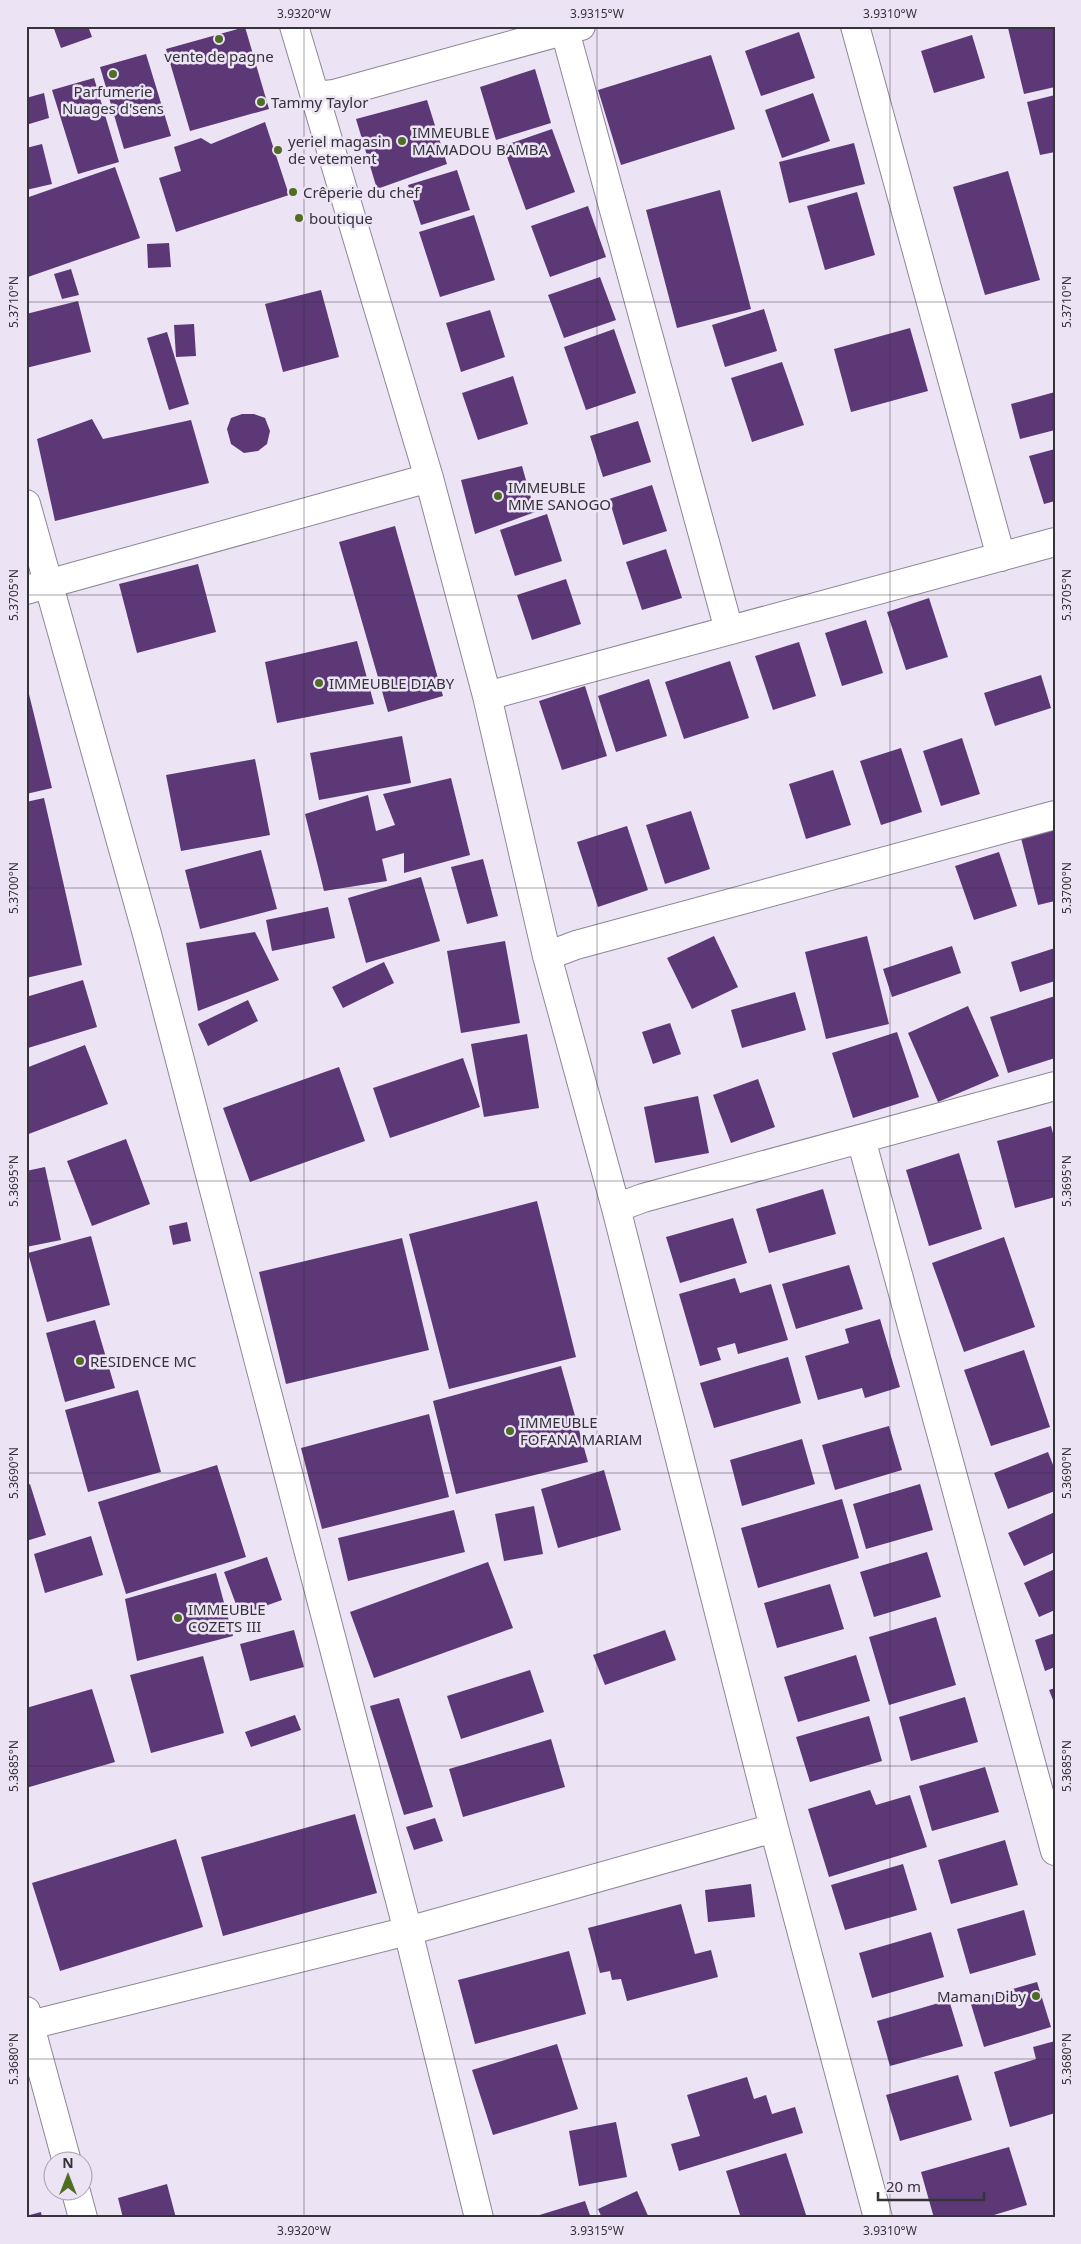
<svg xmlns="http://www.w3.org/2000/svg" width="1081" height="2244" font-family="'Noto Sans',sans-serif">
<rect width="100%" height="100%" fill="#ece3f5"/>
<!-- building -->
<path fill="#5c3877" d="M53,26H88L92,37L61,48Z
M1014,26H1055V87L1024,94L1008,28Z
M245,27L269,109L190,131L166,49Z
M799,32L815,78L761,96L745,51Z
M972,35L985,78L934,93L921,51Z
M146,54L171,136L124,149L100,67Z
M711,55L735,129L621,165L598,90Z
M535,69L551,123L496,140L480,87Z
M94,78L119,162L78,174L52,90Z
M44,93L49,118L26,125V98Z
M813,93L830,141L782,158L765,110Z
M1055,95V152L1040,155L1027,102Z
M427,100L447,164L377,189L356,119Z
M265,122L289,195L176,232L159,178L181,171L174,147L201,138L211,144Z
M552,129L575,192L526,210L503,146Z
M854,143L865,184L789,203L779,162Z
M42,144L52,184L26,190V148Z
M115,167L140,238L28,277L26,198Z
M457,170L470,210L421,225L408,185Z
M1008,171L1040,280L985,295L953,187Z
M720,190L751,309L677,328L646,210Z
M857,192L875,255L825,270L807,206Z
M588,206L606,257L550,277L531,226Z
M474,215L495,280L440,297L419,232Z
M169,243L171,267L148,268L147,244Z
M71,269L79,295L62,299L54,274Z
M600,277L616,320L564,338L548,295Z
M321,290L339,357L283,372L265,304Z
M78,301L91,352L26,368V314Z
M764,309L777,351L725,367L712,325Z
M490,310L505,357L461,372L446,323Z
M194,324L196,356L176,357L174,325Z
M910,328L928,391L851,412L834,349Z
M614,329L636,393L586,410L564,347Z
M167,332L189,404L169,410L147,338Z
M782,362L804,425L752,442L731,378Z
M513,376L528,424L478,440L462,393Z
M1055,392V430L1020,439L1011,404Z
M242,414H254L265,418L270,431L267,444L258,451L244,453L231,444L227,429L231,418Z
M92,419L103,439L191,420L209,483L55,521L37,439Z
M638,421L651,462L603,477L590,436Z
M1055,449V501L1044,504L1029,456Z
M522,466L535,512L475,534L461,480Z
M652,485L667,531L623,545L609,499Z
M547,514L562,561L515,576L500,530Z
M395,526L443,696L388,712L339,542Z
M666,549L682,598L642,610L626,562Z
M198,564L216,632L137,653L119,584Z
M566,579L581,624L532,640L517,595Z
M929,598L948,657L906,670L887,612Z
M866,620L883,673L842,686L825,633Z
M357,641L374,704L277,723L265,662Z
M799,642L816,696L773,710L755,656Z
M730,661L749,718L684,739L665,682Z
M1041,675L1051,708L995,726L984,693Z
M649,679L667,736L616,752L598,696Z
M26,682L52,788L26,794Z
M585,686L607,756L562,770L539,701Z
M402,736L411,783L319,800L310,753Z
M962,738L980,794L941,806L923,751Z
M901,748L922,812L881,825L860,761Z
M255,759L270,835L181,851L166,775Z
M833,770L851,825L806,839L789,784Z
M451,778L470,855L404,873V853L382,859L387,881L324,891L305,814L368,795L376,831L395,825L383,794Z
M44,798L82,965L26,978V802Z
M691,811L710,869L665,884L646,825Z
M627,826L648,890L598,907L577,842Z
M1055,829V901L1038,905L1021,838Z
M261,850L277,909L200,929L185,870Z
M999,852L1017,906L974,920L955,866Z
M483,859L498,916L467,924L451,867Z
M421,877L440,941L366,963L348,898Z
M328,907L335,938L272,951L266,920Z
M255,932L279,980L198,1011L186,943Z
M714,936L738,987L692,1009L667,958Z
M867,936L889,1024L826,1039L805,952Z
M505,941L520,1023L461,1033L447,951Z
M952,946L961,973L892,997L883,969Z
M1055,948V981L1020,992L1011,962Z
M384,962L394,983L343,1008L332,987Z
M83,980L97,1027L28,1048L26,997Z
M795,992L806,1030L742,1048L731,1010Z
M1055,996V1058L1008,1073L990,1017Z
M248,1000L258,1021L208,1046L198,1024Z
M968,1006L999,1076L938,1102L908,1033Z
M670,1023L681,1054L653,1064L642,1032Z
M897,1032L919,1097L853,1118L832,1053Z
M527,1034L539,1108L484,1117L471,1044Z
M85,1045L108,1104L26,1135V1068Z
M463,1058L480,1107L390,1138L373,1088Z
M339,1067L365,1141L250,1182L223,1108Z
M758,1079L775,1127L731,1143L713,1095Z
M698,1096L709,1153L655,1163L644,1107Z
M1051,1126L1055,1141V1197L1015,1208L997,1141Z
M126,1139L150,1204L92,1226L67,1161Z
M959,1153L982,1229L929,1246L906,1170Z
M45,1167L61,1240L26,1247V1171Z
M823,1189L836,1234L769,1253L756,1209Z
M537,1201L576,1357L449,1389L409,1234Z
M733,1218L747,1263L680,1283L666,1237Z
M187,1222L191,1241L173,1245L169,1226Z
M91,1236L110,1305L47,1322L28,1253Z
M1004,1237L1035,1327L964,1352L932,1263Z
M402,1238L429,1350L286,1384L259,1272Z
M849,1265L863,1309L796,1329L782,1284Z
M735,1278L740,1293L771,1284L788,1340L738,1354L735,1343L717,1348L721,1360L700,1366L679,1294Z
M880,1319L900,1387L865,1398L862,1388L818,1400L805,1356L849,1343L845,1329Z
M95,1320L115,1388L65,1402L46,1333Z
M1024,1350L1050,1427L991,1446L964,1370Z
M788,1357L801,1403L714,1428L700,1383Z
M561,1366L588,1462L456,1494L433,1401Z
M138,1390L161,1472L88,1492L65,1410Z
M429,1414L449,1497L322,1529L301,1448Z
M889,1426L902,1470L835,1490L822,1445Z
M802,1439L815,1484L742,1506L730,1460Z
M1048,1452L1055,1470V1491L1008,1509L994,1473Z
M217,1465L246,1557L126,1594L98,1502Z
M604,1470L621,1530L558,1548L541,1489Z
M30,1484L46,1535L26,1541V1486Z
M920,1484L933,1530L866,1549L853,1504Z
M842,1499L859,1558L758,1588L741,1528Z
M534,1506L543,1554L504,1561L495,1514Z
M454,1510L465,1552L348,1581L338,1538Z
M1055,1512V1552L1024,1566L1008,1533Z
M91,1536L103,1575L45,1593L34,1554Z
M927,1552L941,1597L874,1617L860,1572Z
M267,1557L282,1600L240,1615L224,1572Z
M488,1562L513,1628L374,1678L350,1612Z
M1055,1569V1610L1039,1617L1024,1583Z
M216,1573L233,1636L137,1661L125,1599Z
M830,1584L844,1629L777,1648L764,1603Z
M936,1617L956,1685L889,1705L869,1637Z
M294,1630L304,1667L250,1681L240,1644Z
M665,1630L676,1660L605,1685L593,1655Z
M1055,1633V1667L1045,1671L1035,1640Z
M856,1655L870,1701L798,1722L784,1677Z
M203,1656L224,1733L151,1753L130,1675Z
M530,1670L544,1712L461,1739L447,1696Z
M1055,1688V1705L1049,1690Z
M92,1689L115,1762L26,1788V1708Z
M965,1697L978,1742L911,1761L899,1717Z
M399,1698L433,1807L404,1815L370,1706Z
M295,1715L301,1730L251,1747L245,1732Z
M869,1716L882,1761L810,1782L796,1737Z
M551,1739L565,1787L463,1817L449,1769Z
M985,1767L999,1812L932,1831L919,1786Z
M870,1790L876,1805L910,1795L927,1847L829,1877L808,1809Z
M355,1814L377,1893L223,1936L201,1857Z
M435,1818L443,1841L414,1850L406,1827Z
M176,1839L203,1927L60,1971L32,1883Z
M1005,1840L1018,1885L951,1904L938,1860Z
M903,1864L917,1910L845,1930L831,1885Z
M751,1884L755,1917L708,1922L705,1890Z
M681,1904L695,1954L711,1950L718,1977L627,2001L621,1979L612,1980L610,1971L600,1973L588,1928Z
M1024,1910L1036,1955L970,1974L957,1929Z
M931,1932L944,1977L872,1998L859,1953Z
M569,1951L586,2014L475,2044L458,1980Z
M1037,1982L1051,2027L984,2047L970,2001Z
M949,2000L963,2046L890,2066L877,2021Z
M1055,2041V2113L1010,2127L994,2072L1036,2059L1033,2047Z
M557,2044L578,2109L493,2135L472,2070Z
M958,2075L972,2120L900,2141L886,2095Z
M747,2077L754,2099L766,2095L772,2114L795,2107L803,2133L679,2171L671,2144L700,2136L687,2095Z
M616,2122L627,2177L579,2186L569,2131Z
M1009,2147L1027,2205L984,2218H934L921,2172Z
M786,2153L807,2218H741L726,2171Z
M167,2184L176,2218H123L118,2198Z
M637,2191L649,2218H602L598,2209Z
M585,2201L591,2218H533V2217Z
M41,2212L42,2218H26V2216Z"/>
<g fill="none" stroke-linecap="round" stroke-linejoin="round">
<defs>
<path id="street" d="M294,26L429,478L487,696L547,956L616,1208L774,1828L878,2218
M855,26L1001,557
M565,31L729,630
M316,96L334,94L581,26
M26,504L147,934L408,1931L479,2218
M26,590L429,478
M487,696L1055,542
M547,956L576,945L1055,815
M861,1139L1055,1851
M616,1208L643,1198L1055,1086
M26,2011L67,2162
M26,2026L408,1931L774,1828
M76,2192L83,2218"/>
</defs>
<!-- street casing -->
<use href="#street" stroke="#8e8695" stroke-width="30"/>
<!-- street -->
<use href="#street" stroke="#fff" stroke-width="28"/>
</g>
<!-- ticks -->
<path fill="none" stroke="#353239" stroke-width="1" stroke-opacity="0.45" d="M304,26V2218M597,26V2218M890,26V2218M26,302H1055M26,595H1055M26,888H1055M26,1181H1055M26,1473H1055M26,1766H1055M26,2059H1055"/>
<!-- markers -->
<g fill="#4f6d23" stroke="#ece3f5" stroke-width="2">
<circle cx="219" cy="39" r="5"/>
<circle cx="113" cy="74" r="5"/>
<circle cx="261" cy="102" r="5"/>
<circle cx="402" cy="141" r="5"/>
<circle cx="278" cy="150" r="5"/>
<circle cx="293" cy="192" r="5"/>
<circle cx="299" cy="218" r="5"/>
<circle cx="498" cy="496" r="5"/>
<circle cx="319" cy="683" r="5"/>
<circle cx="80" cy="1361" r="5"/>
<circle cx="510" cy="1431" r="5"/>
<circle cx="178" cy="1618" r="5"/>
<circle cx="1036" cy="1996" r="5"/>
</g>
<g text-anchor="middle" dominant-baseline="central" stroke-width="5" stroke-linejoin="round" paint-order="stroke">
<!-- poi labels -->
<g font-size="15" fill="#353239" stroke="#ece3f5" text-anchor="start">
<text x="219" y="56" text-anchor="middle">vente de pagne</text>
<text x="113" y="91" text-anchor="middle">Parfumerie<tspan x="113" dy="17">Nuages d'sens</tspan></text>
<text x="271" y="102">Tammy Taylor</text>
<text x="412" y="132">IMMEUBLE<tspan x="412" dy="17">MAMADOU BAMBA</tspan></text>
<text x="288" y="141">yeriel magasin<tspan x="288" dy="17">de vetement</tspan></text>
<text x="303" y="192">Crêperie du chef</text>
<text x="309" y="218">boutique</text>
<text x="508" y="487">IMMEUBLE<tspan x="508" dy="17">MME SANOGO</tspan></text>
<text x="329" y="683">IMMEUBLE DIABY</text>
<text x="90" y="1361">RESIDENCE MC</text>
<text x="520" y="1422">IMMEUBLE<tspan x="520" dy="17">FOFANA MARIAM</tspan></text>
<text x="188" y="1609">IMMEUBLE<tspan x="188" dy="17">COZETS III</tspan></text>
<text x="1026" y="1996" text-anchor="end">Maman Diby</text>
</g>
</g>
<!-- border -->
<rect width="1081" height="2244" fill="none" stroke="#ece3f5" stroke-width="55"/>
<!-- north arrow -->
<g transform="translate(68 2176)"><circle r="24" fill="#ece3f5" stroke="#a39caa"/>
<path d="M0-4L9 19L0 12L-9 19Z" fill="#4f6d23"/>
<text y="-8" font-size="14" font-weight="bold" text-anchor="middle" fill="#353239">N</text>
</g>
<!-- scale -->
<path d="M878 2192v8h106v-8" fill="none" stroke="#353239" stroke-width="2.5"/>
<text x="886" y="2192" font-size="15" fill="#353239" stroke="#ece3f5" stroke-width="4" paint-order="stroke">20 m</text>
<rect x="28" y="28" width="1026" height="2188" fill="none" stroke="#353239" stroke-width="2"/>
<g font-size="12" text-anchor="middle" fill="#353239">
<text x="304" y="18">3.9320°W</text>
<text x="597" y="18">3.9315°W</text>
<text x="890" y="18">3.9310°W</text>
<text transform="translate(14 302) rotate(-90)" y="4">5.3710°N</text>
<text transform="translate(1067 302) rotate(-90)" y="4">5.3710°N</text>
<text transform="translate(14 595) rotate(-90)" y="4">5.3705°N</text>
<text transform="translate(1067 595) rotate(-90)" y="4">5.3705°N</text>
<text transform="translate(14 888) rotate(-90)" y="4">5.3700°N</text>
<text transform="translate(1067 888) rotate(-90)" y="4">5.3700°N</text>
<text transform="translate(14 1181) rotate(-90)" y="4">5.3695°N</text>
<text transform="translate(1067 1181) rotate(-90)" y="4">5.3695°N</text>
<text transform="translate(14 1473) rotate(-90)" y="4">5.3690°N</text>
<text transform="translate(1067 1473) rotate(-90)" y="4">5.3690°N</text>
<text transform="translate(14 1766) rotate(-90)" y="4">5.3685°N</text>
<text transform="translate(1067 1766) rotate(-90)" y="4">5.3685°N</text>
<text transform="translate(14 2059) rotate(-90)" y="4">5.3680°N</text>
<text transform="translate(1067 2059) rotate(-90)" y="4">5.3680°N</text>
<text x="304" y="2235">3.9320°W</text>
<text x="597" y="2235">3.9315°W</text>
<text x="890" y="2235">3.9310°W</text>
</g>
</svg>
